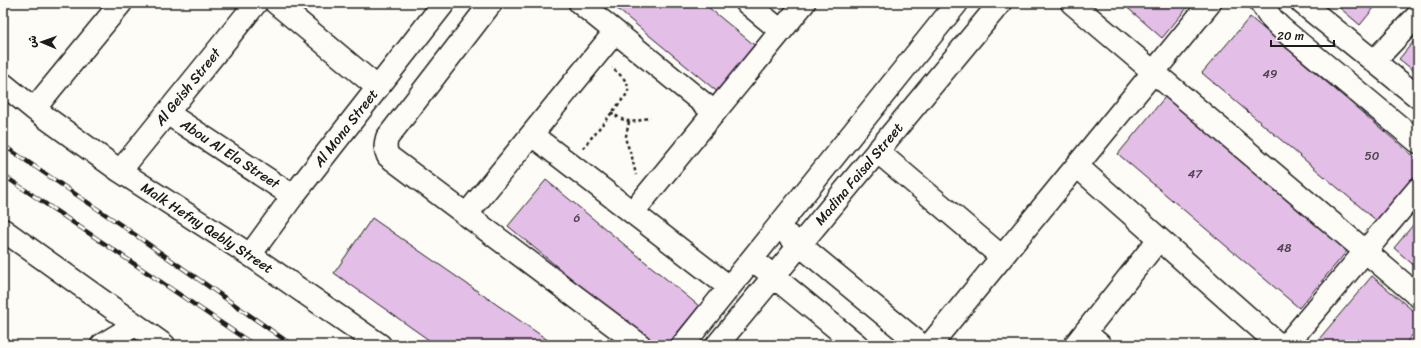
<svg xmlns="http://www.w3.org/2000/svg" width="1421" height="348" font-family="Sriracha,'Playpen Sans Arabic',sans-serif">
<rect width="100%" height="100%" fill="#fdfcf7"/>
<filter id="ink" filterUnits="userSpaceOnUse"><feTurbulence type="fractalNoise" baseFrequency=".025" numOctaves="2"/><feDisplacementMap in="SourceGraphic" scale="8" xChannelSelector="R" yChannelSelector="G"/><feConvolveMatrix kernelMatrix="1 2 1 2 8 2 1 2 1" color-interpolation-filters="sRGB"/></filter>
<g filter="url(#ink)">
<!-- building -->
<path fill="#e3bee7" stroke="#1c1c1c" d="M610,3H703L758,48L720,94Z
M1122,3H1191L1162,38Z
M1334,3H1378L1360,25Z
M1250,17L1418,160V187L1384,227L1202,73Z
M1418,36V74L1399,59Z
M1165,97L1347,251L1299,308L1118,154Z
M546,180L699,306L667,345H652L508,226Z
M372,218L555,345H436L334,273Z
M1418,219V269L1394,248Z
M1372,276L1418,315V328L1404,345H1314Z"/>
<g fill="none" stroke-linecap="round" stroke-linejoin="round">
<defs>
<path id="minor" d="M276,3L377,87
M491,3L387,138C385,145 385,149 388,156L640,345
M580,3L714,112
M747,3L781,31
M1072,3L1418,296
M1261,3L1272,19L1281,28L1418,142
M1302,3L1418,97
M1374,61L1418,15
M3,84L34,109L120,171L250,255L380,345
M34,109L121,3
M167,113L293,196
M532,135L729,287
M877,151L1002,257
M1077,166L1279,345
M120,171L256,3
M633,212L804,3
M466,215L615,32
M3,230L164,345
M789,236L921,345
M250,255L293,196L444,3
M762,267L857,345
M1085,332L1100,345
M102,345L135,325
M683,345L957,3
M717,345L1000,3
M930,345L1210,3
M1075,345L1159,239
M1286,345L1418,189"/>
</defs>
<!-- minor casing -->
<use href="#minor" stroke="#1c1c1c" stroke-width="25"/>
<!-- path -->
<path stroke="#1c1c1c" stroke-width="2.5" stroke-dasharray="3 3" stroke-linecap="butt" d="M611,112C625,123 633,124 650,117
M629,122L626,136V141L632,157L636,175
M583,148L627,94C632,83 620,75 612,68"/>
<!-- minor -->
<use href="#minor" stroke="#fdfcf7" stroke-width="22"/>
<defs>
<path id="rail" d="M3,145L124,227L292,345
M3,175L254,345"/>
</defs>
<!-- rail casing -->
<use href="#rail" stroke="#1c1c1c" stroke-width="4.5"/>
<!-- rail -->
<use href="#rail" stroke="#fdfcf7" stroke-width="3" stroke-dasharray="9" stroke-linecap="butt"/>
</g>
</g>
<g text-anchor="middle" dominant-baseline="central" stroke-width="4" stroke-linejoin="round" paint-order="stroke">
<!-- number labels -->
<g font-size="12" fill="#4e444f">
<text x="1270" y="74">49</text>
<text x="1372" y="156">50</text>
<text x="1195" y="174">47</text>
<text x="577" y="218">6</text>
<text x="1284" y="248">48</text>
</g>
<!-- street labels -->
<g font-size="14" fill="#1c1c1c" stroke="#fdfcf7">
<text transform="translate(188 87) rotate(-51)">Al Geish Street</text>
<text transform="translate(346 128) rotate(-52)">Al Mona Street</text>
<text transform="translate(230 154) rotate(33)">Abou Al Ela Street</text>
<text transform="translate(859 174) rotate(-50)">Madina Faisal Street</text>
<text transform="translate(207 228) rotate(33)">Malk Hefny Qebly Street</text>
</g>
</g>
<!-- margin -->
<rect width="1421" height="348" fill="none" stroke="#fdfcf7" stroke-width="16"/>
<rect x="8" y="8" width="1405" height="332" fill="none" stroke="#1c1c1c" stroke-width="1.5" filter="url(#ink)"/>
<!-- north arrow -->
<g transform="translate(42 42) rotate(272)" stroke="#fdfcf7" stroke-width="3" paint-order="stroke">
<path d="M0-3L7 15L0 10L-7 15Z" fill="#1c1c1c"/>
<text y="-6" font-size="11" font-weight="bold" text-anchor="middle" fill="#1c1c1c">ش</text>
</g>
<!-- scale -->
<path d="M1271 40v6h63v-6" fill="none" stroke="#1c1c1c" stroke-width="2"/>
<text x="1277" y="40" font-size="12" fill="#1c1c1c" stroke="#fdfcf7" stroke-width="3" paint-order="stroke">20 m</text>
</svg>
